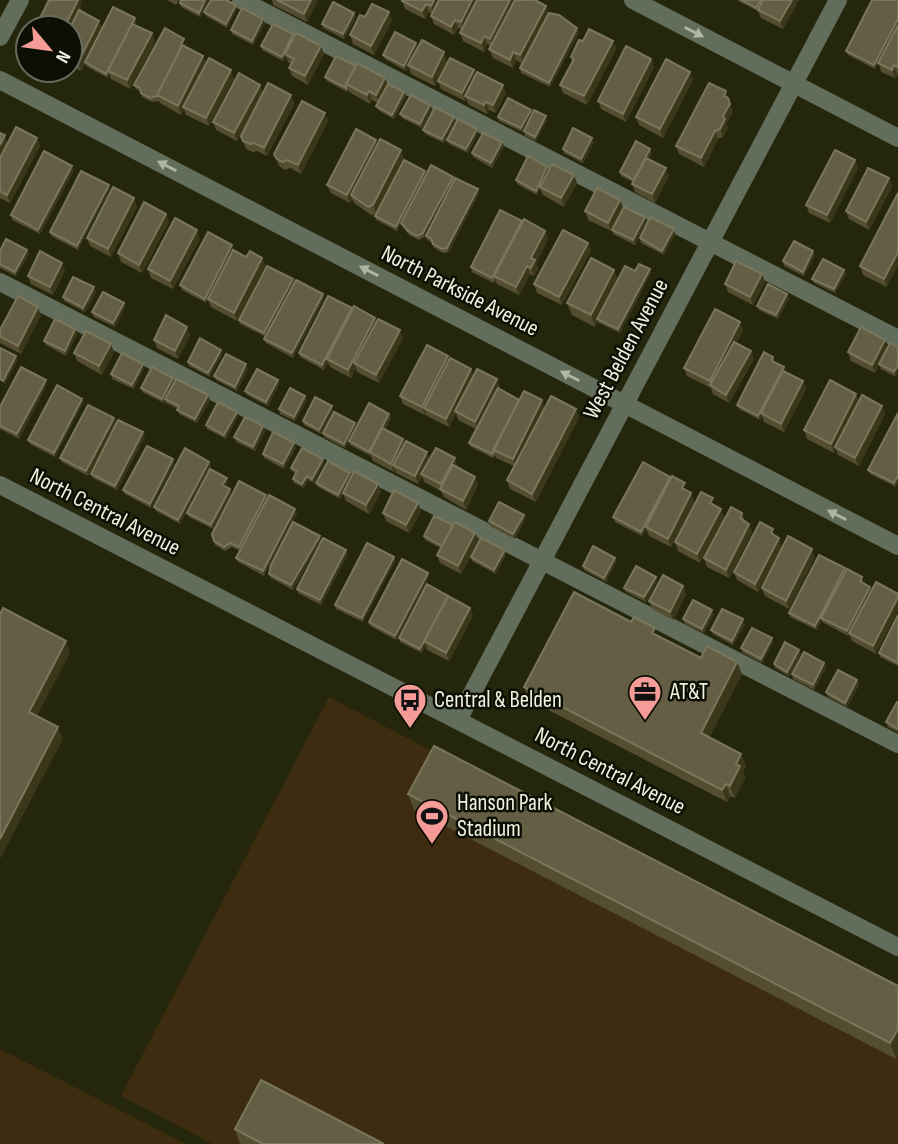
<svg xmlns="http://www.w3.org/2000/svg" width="898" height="1144" font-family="'Sofia Sans Condensed',sans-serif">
<rect width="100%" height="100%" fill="#24270b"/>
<!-- green -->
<path fill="#3d2c0f" d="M329,697L898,995V1144H213L121,1096Z
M0,1049L186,1144H0Z"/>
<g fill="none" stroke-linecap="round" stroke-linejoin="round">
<!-- minor -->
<path stroke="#636d5c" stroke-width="18" d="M241,0L898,339
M633,0L898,138
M0,37L20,0
M0,80L898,546
M0,282L898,744
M0,485L898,947
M458,720L838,0"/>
</g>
<!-- wall -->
<path fill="#544d31" d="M167,0H179L176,5Z
M209,0L200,17L181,7L180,3Z
M272,0H318L307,22L273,5Z
M400,0H535L546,6L548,14L577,28L579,33L550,87L521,73L520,68L522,64L516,60L513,68L493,58L489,49L491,46L487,44L484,52L463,41L460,33L462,29L458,28L454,35L434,24L431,16L432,14L429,12L425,19L405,9L402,1Z
M738,0H799L783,29L761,18L758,11L738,1Z
M898,0V74L895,78L881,72L879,63L875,69L848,55L846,51Z
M80,6L81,9L80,11L99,21L102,28L135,18L136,22L135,25L152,33L155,42L130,89L111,79L109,74L108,78L86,66L85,63L81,71L70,65V28Z
M237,9L227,28L206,16L204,12Z
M389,12L392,21L374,55L353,44L350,35L365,17Z
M356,17L344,39L323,28L322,24Z
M265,23L253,45L232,34L231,30Z
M293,34L294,36L324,54L308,85L292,76L289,68L291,64L288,62L286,56L283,61L262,50L261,46Z
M583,41H613L616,49L587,105L563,93L560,85L572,62L571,57Z
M186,43L184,46L203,56L206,64L234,78L209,126L186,115L184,109L181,115L160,103L159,101L152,102L142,97L141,92L136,89L134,85Z
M418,47L447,61L435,86L411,74L408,66L406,71L385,59L383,55Z
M651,59L654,67L626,122L601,109L598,101Z
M356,66L385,78L387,85L404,92L406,96L394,119L378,110L376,106L378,103L372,100L370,104L349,92L348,90L347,92L327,81L325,77Z
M474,70L476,75L506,93L496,113L489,110L487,114L468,104L466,98L465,101L441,89L438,81Z
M690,72L693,80L663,138L639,125L636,117Z
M260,85L263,93L237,141L216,130L213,122Z
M291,95L294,104L267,156L257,151L253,152L246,149L241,136Z
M430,105L432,109L422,128L402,118L400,114Z
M531,110L532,114L523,132L499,121L498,117Z
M733,112L726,124L728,128L723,137L718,139L704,167L679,154L676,146Z
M325,113L328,121L301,174L290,168L285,170L279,166L274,154Z
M454,117L456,121L444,143L425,134L423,130Z
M547,120L536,141L525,136L524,131Z
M477,129L478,133L468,153L449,144L447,140Z
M0,133L8,143L37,138L40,146L10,203L0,198Z
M376,140L377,144L404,159L376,214L371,215L354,203L352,199L350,203L331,193L327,185Z
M594,142L583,163L564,153L563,149Z
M504,146L492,168L473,157L472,153Z
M652,153L649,159L669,176L655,203L635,192L632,184L633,182L621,176L620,172Z
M855,160L858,168L830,223L809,213L806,205Z
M547,167L549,170L577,183L564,207L543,195L540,189L537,195L517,184L516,180Z
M74,170L40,234L12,220L11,215Z
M426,174L453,177L454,180L479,193L449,252L443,253L434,248L432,243L427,240L426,236L419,240L409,235L403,227L401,223L397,231L376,220L375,216Z
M889,178L892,187L869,230L849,219L846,211Z
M110,189L78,250L51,236L50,232Z
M898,193L887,287L863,275L860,266Z
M134,198L137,207L111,257L90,246L87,238Z
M620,200L623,208L645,217L646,222L635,245L613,234L612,230L611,231L588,220L585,211Z
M166,214L169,222L142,273L121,262L118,253Z
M522,221L545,231L548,239L536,263L538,269L534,276L530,274L519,295L497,284L495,280L494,283L472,272L471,267Z
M675,234L664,255L641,243L640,238Z
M200,239L173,289L151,278L148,269Z
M588,243L591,251L562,305L537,293L534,284Z
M234,250L246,257L262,258L265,266L237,321L211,307L208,300L206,303L182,290L180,285Z
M0,251L29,254L16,276L0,268Z
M815,255L804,276L784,266L783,261Z
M844,270L846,274L835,293L814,283L812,279Z
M65,271L53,295L31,284L28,276Z
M635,271L651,273L620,333L599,323L598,321L595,327L572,315L567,303Z
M762,274L765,282L753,305L728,292L725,284Z
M294,283L323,294L324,299L293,358L266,343L264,339L266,337L240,324L239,320Z
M96,292L85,312L64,301L63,297Z
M787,294L789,298L778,319L759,310L757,306Z
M125,307L115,327L94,317L92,312Z
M352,310L377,322L403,338L379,383L357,372L356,368L351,378L330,367L328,362L324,370L300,357L299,353Z
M41,315L21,354L0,343V330Z
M75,329L77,334L66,356L46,345L44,341Z
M743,330L736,343L751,351L754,359L729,403L713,394L711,388L687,376L684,368Z
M190,335L178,359L157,348L154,340Z
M885,340L896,377L881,369L879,365L875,373L851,361L848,352Z
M114,352L102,375L77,361L74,353Z
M222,354L210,377L189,366L188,362Z
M449,360L471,369L473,376L500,387L499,389L519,400L579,417L536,502L510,489L507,480L514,466L496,458L495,455L493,458L471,447L469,443L476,429L458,420L456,413L449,427L427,416L426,414L425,415L403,404L400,396Z
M774,362L784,367L785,372L803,381L806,389L784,432L764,422L762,416L760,420L739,409L737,405Z
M144,368L134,389L112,379L111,374Z
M248,369L237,391L216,380L214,376Z
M173,378L174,381L208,395L210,400L197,423L179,414L178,409L166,403L165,400L164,403L142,392L141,388Z
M278,380L279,384L268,406L247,395L245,391Z
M47,384L19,439L0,429V407Z
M856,394L859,401L885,414L859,466L838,455L836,449L834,453L807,439L804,430Z
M305,396L307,400L295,421L280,414L279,409Z
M82,399L83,403L55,457L30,444L28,440Z
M333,410L321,434L304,425L303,421Z
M237,412L238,416L226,439L207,429L206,425Z
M898,413L896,487L870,474L868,470Z
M389,414L391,418L385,430L403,439L405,443L430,459L458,467L457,468L475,477L478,485L466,510L444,497L441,491L424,482L422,476L418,484L396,473L395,470L394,472L373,461L371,456L350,445L349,441L345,448L324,437L323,433L355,423L356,426Z
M116,422L88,476L62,462L60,458Z
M263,426L265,431L255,451L236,442L234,437Z
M145,437L117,490L93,478L91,474Z
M296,447L284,469L264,458L263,454Z
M173,459L174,464L151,508L125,494L123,490Z
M323,459L324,463L314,483L308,480L304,488L294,483L293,479L296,474L293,472L291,468Z
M211,466L180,524L156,511L154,507Z
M351,476L378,484L381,492L369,514L346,501L343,493L346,488L340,499L318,487L316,483Z
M671,479L691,493L694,502L671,547L649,536L646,529L642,536L615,522L613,517Z
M228,482L225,486L230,489L231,493L213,529L189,517L187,513Z
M267,499L297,513L264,576L238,562L236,558L240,551L232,547L225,551L215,545L212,534Z
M716,506L724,517L700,563L678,551L675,542Z
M421,511L409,533L386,521L383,513Z
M742,513L745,521L749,524L752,532L729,578L707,567L704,558Z
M524,515L525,519L515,539L490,526L489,521Z
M320,536L321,540L293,590L271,578L269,574Z
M424,536L479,541L461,574L440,563L437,555L441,548L425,540Z
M775,536L782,546L758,592L737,580L734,572Z
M505,550L506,554L496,574L472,561L471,557Z
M348,554L321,605L298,593L297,589Z
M394,557L395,561L363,622L336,609L335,605Z
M815,557L789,609L765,596L762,588Z
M615,558L616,562L606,582L584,570L583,566Z
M845,568L846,571L862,577L863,583L870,587L871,590L876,654L852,641L849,634L848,636L822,622V620L817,630L790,617L789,613Z
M429,577L396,640L370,626L369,622Z
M656,577L657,581L646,602L626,592L624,588Z
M683,586L686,594L673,620L652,609L649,601Z
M448,596L449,597L470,608L473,616L449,661L427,650L426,646L422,653L400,642L399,638Z
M714,614L704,633L685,624L683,619Z
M898,615V666L880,657L879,653Z
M631,622L701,658L737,662L742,674L709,738L741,754L746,766L743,772L745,778L735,798L730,796L727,802L529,700L524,687Z
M745,624L733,645L713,634L711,630Z
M772,638L773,642L762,663L743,653L741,648Z
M799,650L801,654L789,676L775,668L774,664Z
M824,663L826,668L814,690L793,679L792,674Z
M857,680L859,685L847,707L828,697L826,692Z
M898,702V732L888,727L886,722Z
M408,794L898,986L896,1059L414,810Z
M235,1129L384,1144H240Z"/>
<!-- shaded-wall -->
<path fill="#3a371a" d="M77,0H82L80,6L81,9L70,31V28H64Z
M205,0H209L200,17L199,13Z
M311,0H318L307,22L304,14Z
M434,0H442L434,15L431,6Z
M472,0H480L464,30L461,22Z
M510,0H517L493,47L490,39Z
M792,0H799L783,29L780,21Z
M426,4L429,12L425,19L422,11Z
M236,5L237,9L227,28L226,24Z
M546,6L549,14L523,64L520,55Z
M389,12L392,21L374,55L371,46Z
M354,13L356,17L344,39L343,34Z
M135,18L136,22L111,72L108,71L109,74L108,78L106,74Z
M263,19L265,23L253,45L252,41Z
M898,19V26L875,69L874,65Z
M455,20L458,28L454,35L451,27Z
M99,21L102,29L81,71L78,63Z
M577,28L579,33L550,87L549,83Z
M152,33L155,42L130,89L127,80Z
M293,34L295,38L285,54L286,56L283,61L282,57Z
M484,36L487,44L484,52L481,43Z
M613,41L616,49L587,105L584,96Z
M416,43L418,47L406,71L404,66Z
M321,46L324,54L308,85L305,76Z
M444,52L447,61L435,86L432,77Z
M513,52L516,60L513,68L510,60Z
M203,56L206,65L183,107L184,109L181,115L178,106Z
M651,59L654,67L626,122L623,114Z
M894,65L897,74L895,78L892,70Z
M231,70L234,78L209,126L206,118Z
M474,70L477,78L465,96L466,98L465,101L462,93Z
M690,72L693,80L663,138L660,129Z
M385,78L388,86L379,103L376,95Z
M260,85L263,93L237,141L234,133Z
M503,85L506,93L496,113L493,105Z
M369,91L372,100L370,104L367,95Z
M726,91L733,112L726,124L728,128L723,137L720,129L723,116L724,96Z
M404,92L406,96L394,119L392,115Z
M291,95L294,104L267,156L264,148Z
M486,102L489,110L487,114L484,105Z
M430,105L432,109L422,128L420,124Z
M531,110L532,114L523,132L521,128Z
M325,113L328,121L301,174L298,165Z
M546,116L547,120L536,141L535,137Z
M454,117L456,121L444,143L442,139Z
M477,129L478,133L468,153L466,149Z
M715,131L718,139L704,167L701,158Z
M5,135L8,144L0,159V145Z
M37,138L40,146L10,203L7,195Z
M592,138L594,142L583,163L581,159Z
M376,140L379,148L351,195L352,199L350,203L347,195Z
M502,142L504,146L492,168L491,163Z
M650,149L652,153L636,184L634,180Z
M401,150L404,159L376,214L373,205Z
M855,160L858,168L830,223L827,215Z
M72,166L74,170L40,234L38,230Z
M547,167L549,171L537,195L536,191Z
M666,168L669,176L655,203L652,194Z
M425,171L427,175L397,231L396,227Z
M574,175L577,183L564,207L561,198Z
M453,177L454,181L425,238L423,233Z
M889,178L892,187L869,230L866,222Z
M109,185L110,189L78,250L77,246Z
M478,189L479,193L449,252L447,248Z
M134,198L137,207L111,257L108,249Z
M620,200L623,208L611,231L608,223Z
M166,214L169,222L142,273L139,265Z
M645,217L646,222L635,245L633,240Z
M674,229L675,234L664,255L662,251Z
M197,230L200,239L173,289L170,281Z
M545,231L548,239L536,263L538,269L534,276L531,268V258Z
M588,243L591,251L562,305L559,297Z
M232,245L234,250L206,303L205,299Z
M27,250L29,254L16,276L15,272Z
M813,251L815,255L804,276L803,272Z
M898,252V266L887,287L884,279Z
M262,258L265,266L237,321L234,313Z
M62,263L65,271L53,295L50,287Z
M527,266L530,274L519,295L516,287Z
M650,269L651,273L620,333L618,329Z
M614,270L619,282L597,319L598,321L595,327L591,315Z
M844,270L846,274L835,293L834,289Z
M762,274L765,282L753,305L750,297Z
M293,279L294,283L266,337L264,333Z
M94,287L96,292L85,312L83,308Z
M323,294L324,299L293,358L292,353Z
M787,294L789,298L778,319L776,315Z
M124,303L125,307L115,327L113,323Z
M38,307L41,315L21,354L18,346Z
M352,308L353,312L327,359L328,362L324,370L322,365Z
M375,318L378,326L354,363L356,368L351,378L348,370Z
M740,322L743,330L714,388L712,387L710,381Z
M187,327L190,335L178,359L175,351Z
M75,329L77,334L66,356L65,351Z
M400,330L403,338L379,383L376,375Z
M885,340L888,348L875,373L872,365Z
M111,344L114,352L102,375L99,366Z
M221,350L222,354L210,377L208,373Z
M751,351L754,359L729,403L726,395Z
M16,356L18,360L5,385L3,381Z
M448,356L451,365L424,408L426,414L425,415L422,407Z
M143,364L144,368L134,389L132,385Z
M246,364L248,369L237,391L235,387Z
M898,365V372L896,377L894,372Z
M784,367L785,371L763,414L761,413L762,416L760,420L758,416Z
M471,369L474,377L455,411L456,413L449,427L446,419Z
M173,378L174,382L164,403L162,399Z
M497,379L500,387L478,430L475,422Z
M46,380L47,384L19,439L17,434Z
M278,380L279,384L268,406L266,402Z
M803,381L806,389L784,432L781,424Z
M856,394L859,402L835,447L836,449L834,453L831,444Z
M208,395L210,400L197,423L195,419Z
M305,396L307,400L295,421L294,417Z
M82,399L83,403L55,457L54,453Z
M542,400L545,409L516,467L513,459Z
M332,406L333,410L321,434L319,430Z
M882,406L885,414L859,466L855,458Z
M576,409L579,417L536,502L532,494Z
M237,412L238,416L226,439L224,435Z
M389,414L391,418L372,453L370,452L371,456L369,452Z
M114,418L116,422L88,476L86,471Z
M355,423L356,427L345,448L344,444Z
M263,426L265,431L255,451L253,447Z
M143,432L145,437L117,490L115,486Z
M403,439L406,448L393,465L395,470L394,472L391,464Z
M294,443L296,447L284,469L283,464Z
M427,452L430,460L421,474L422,476L418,484L415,476Z
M455,458L458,467L445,491L441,484Z
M173,459L174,464L151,508L150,504Z
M323,459L324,463L314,483L312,479Z
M209,462L211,466L180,524L178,520Z
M350,473L352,477L340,499L338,495Z
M307,476L308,480L304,488L302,484Z
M898,476V483L896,487L894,483Z
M475,477L478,485L466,510L463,501Z
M670,477L671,481L642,536L641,532Z
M227,478L228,482L224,489L222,485Z
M378,484L381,492L369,514L366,505Z
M230,489L231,493L213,529L211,525Z
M691,493L694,502L671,547L668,539Z
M266,495L267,500L240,551L239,547Z
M418,503L421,511L409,533L406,525Z
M295,509L297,513L264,576L263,571Z
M721,509L724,517L700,563L697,554Z
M524,515L525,519L515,539L513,534Z
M749,524L752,532L729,578L726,570Z
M475,533L479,541L461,574L458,566Z
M320,536L321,540L293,590L291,585Z
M779,538L782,546L758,592L755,584Z
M812,549L815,557L789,609L786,601Z
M346,550L348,554L321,605L320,600Z
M505,550L506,554L496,574L494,570Z
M394,557L395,561L363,622L362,618Z
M615,558L616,562L606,582L604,578Z
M845,568L846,572L821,618L822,620L817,630L815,626Z
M428,573L429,577L396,640L395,636Z
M656,577L657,581L646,602L644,597Z
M683,586L686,594L673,620L670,612Z
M870,587L872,591L848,636L847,631Z
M448,596L450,600L424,641L426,646L422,653L420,649Z
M898,597V611L876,654L873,646Z
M470,608L473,616L449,661L446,653Z
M712,610L714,614L704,633L702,629Z
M743,619L745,624L733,645L732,641Z
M772,638L773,642L762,663L761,659Z
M66,641L70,653L33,724L29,712Z
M799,650L801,654L789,676L787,672Z
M737,662L742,674L705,745L701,733Z
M824,663L826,668L814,690L813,685Z
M857,680L859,685L847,707L845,703Z
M58,727L63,739L0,859V839Z
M741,754L746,766L743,772L745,778L735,798L730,786L736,764Z
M726,784L730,796L727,802L722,790Z
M898,1029V1055L896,1059L890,1043Z"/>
<!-- building -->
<path fill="#645f44" stroke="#7a765c" stroke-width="2" d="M49,0H78L64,28H35Z
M181,0H205L199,13L180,3Z
M211,0H226L236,5L226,24L204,12Z
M277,0H311L304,14Z
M402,0H434L431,6L426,4L422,11L402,1Z
M439,0H472L461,22L455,20L451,27L431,16Z
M477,0H510L490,39L484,36L481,43L460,33Z
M515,0H535L546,6L520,55L513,52L510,60L489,49Z
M742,0H761L756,8Z
M763,0H792L780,21L758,10Z
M872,0H898V19L874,65L846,51Z
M333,2L354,13L343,34L322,24Z
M372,4L389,12L371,46L350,35L360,15L365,17Z
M113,7L135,18L106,74L85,62Z
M242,8L263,19L252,41L231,30Z
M79,10L99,21L78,63L70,59V28Z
M549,13L559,15L577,28L549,83L520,68Z
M132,24L152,33L127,80L108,71Z
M273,24L293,34L282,57L261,46Z
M898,25V67L894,65L892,70L878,63Z
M165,28L184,39L181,45L182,46L157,95V96L150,98L141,93L140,88L134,85Z
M589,29L613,41L584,96L560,85L574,59L571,57L579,40L583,41Z
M395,32L416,43L404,66L383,55Z
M296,33L321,46L305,76L289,68L294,59L285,54Z
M422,40L444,52L432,77L408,65Z
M182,45L203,56L178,106L157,95Z
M626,46L651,59L623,114L598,101Z
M336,56L356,66L346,84V88L325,77Z
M209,58L231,70L206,118L183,107Z
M450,58L474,70L462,93L438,81Z
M666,59L690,72L660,129L636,117Z
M357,63L385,78L376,95L369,91L367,95L346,84Z
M477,72L503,85L493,105L486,102L484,105L465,96Z
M239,73L260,85L234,133L213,122Z
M268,83L291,95L264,148L254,143L250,144L243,141L241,136Z
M709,83L726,91L724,96L728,98L730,104L723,116L725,119L720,129L715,131L701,158L676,146Z
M388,84L404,92L392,115L376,106Z
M411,95L430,105L420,124L400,114Z
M508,98L531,110L521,128L498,117Z
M302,101L325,113L298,165L287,160L282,162L276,158L274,154Z
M435,107L454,117L442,139L423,130Z
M534,110L546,116L535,137L524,131Z
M458,119L477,129L466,149L447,140Z
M16,127L37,138L7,195L0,191V158Z
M573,128L592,138L581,159L563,149Z
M356,129L376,140L347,195L327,185Z
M0,133L5,135L0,145Z
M483,133L502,142L491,163L472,153Z
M380,139L401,150L373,205L368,207L351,195Z
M636,141L650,149L634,180L620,172Z
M835,150L855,160L827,215L806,205Z
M44,151L72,166L38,230L11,215Z
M528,156L547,167L536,191L516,180Z
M646,158L666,168L652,194L632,184Z
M404,160L425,171L396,227L375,216Z
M552,164L574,175L561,198L540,187Z
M431,165L453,177L423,233L417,236L408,231L401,223Z
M868,168L889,178L866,222L846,211Z
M81,171L109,185L77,246L50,232Z
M455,178L478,189L447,248L442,249L433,244L431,238L426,236Z
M113,187L134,198L108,249L87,238Z
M597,188L620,200L608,223L585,211Z
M898,193V252L884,279L860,266Z
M144,202L166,214L139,265L118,253Z
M624,207L645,217L633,240L612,230Z
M500,210L522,221L492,278L471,267Z
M650,217L674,229L662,251L640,238Z
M175,218L197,230L170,281L148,269Z
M524,219L545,231L531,258L535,260L531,268L527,266L516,287L494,276Z
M563,230L588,243L559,297L534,284Z
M208,232L232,245L205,299L180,285Z
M6,239L27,250L15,272L0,264V251Z
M794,241L813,251L803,272L783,261Z
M233,250L246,257L250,251L262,258L234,313L208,299Z
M40,251L62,263L50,287L28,276Z
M591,258L614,270L591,315L567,303Z
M823,259L844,270L834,289L812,279Z
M736,261L762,274L750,297L725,284Z
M639,264L650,269L618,329L597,319L625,266L635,271Z
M267,266L293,279L264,333L239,320Z
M73,277L94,287L83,308L63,297Z
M296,280L323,294L292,353L264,339Z
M768,284L787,294L776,315L757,306Z
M103,292L124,303L113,323L92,312Z
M18,296L38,307L18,346L0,336V330Z
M328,296L352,308L322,365L299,353Z
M354,306L375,318L348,370L327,359Z
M715,309L740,322L710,381L684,368Z
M166,315L187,327L175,351L154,340Z
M55,319L75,329L65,351L44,341Z
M378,319L400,330L376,375L354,363Z
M861,327L885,340L872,365L848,352Z
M86,331L111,344L99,366L74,353Z
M200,338L221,350L208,373L188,362Z
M734,342L751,351L726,395L710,385Z
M890,343L898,347V365L894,372L879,364Z
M427,345L448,356L422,407L400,396Z
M0,348L16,356L3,381L0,379Z
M764,352L773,357L772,361L784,367L758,416L737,405Z
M122,353L143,364L132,385L111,374Z
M226,354L246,364L235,387L214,376Z
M450,358L471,369L446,419L424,408Z
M21,367L46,380L17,434L0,426V407Z
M152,367L173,378L162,399L141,388Z
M257,369L278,380L266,402L245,391Z
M477,369L497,379L475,422L455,411Z
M783,371L803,381L781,424L761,413Z
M176,379L208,395L195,419L177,410L179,406L165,399Z
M830,380L856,394L831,444L804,430Z
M57,385L82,399L54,453L28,440Z
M290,388L305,396L294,417L279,409Z
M498,388L519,400L492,454L469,443Z
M524,391L542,400L513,459L493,450Z
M862,395L882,406L855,458L835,447Z
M551,396L576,409L532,494L507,480Z
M315,397L332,406L319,430L303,421Z
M218,402L237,412L224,435L206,425Z
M369,403L389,414L369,452L349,441Z
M88,405L114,418L86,471L60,458Z
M334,412L355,423L344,444L323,433Z
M898,413V476L894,483L868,470Z
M245,417L263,426L253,447L234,437Z
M118,420L143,432L115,486L91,474Z
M382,428L403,439L391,464L370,452Z
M273,432L294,443L283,464L263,454Z
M406,441L427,452L415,476L393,465Z
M147,446L173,459L150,504L123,490Z
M185,448L209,462L178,520L154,507Z
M302,448L323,459L312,479L307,476L302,484L293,479L297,471L291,468Z
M436,448L455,458L441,484L421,474Z
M328,461L350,473L338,495L316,483Z
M643,462L670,477L641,532L613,517Z
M453,465L475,477L463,501L440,489Z
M210,469L227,478L222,485L230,489L211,525L187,513Z
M354,471L378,484L366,505L343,493Z
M672,476L685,483L682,488L691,493L668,539L646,527Z
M239,481L266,495L239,547L230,543L224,547L214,541L212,534Z
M394,490L418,503L406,525L383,513Z
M701,492L713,498L710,503L721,509L697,554L675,542Z
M269,495L295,509L263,571L236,558Z
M499,502L524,515L513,534L489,521Z
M731,507L742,513L740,518L749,524L726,570L704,558Z
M434,516L453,525L442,546L424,536Z
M293,522L320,536L291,585L269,574L271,565Z
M455,522L475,533L458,566L437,555Z
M760,522L773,529L771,533L779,538L755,584L734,572Z
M788,536L812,549L786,601L762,588Z
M323,538L346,550L320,600L297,589Z
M481,538L505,550L494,570L471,557Z
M367,543L394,557L362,618L335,605Z
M593,546L615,558L604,578L583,566Z
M819,555L845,568L815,626L789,613Z
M402,559L428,573L395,636L369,622Z
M636,566L656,577L644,597L624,588Z
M847,569L862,577L860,581L870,587L847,631L821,618Z
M663,575L683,586L670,612L649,601Z
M876,582L898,594V597L873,646L849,633Z
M427,584L448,596L420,649L399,638Z
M574,592L631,622L634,617L655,628L652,633L701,658L707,646L737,662L701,733L741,754L736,764L740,766L730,786L726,784L722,790L524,687Z
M448,596L470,608L446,653L424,641Z
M693,600L712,610L702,629L683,619Z
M3,608L66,641L29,712L58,727L0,839V614Z
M722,609L743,619L732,641L711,630Z
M898,615V663L879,653Z
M752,628L772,638L761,659L741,648Z
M785,642L799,650L787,672L774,664Z
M804,652L824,663L813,685L792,674Z
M838,670L857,680L845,703L826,692Z
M897,702H898V729L886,722Z
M434,746L898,986V1029L890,1043L408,794Z
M261,1080L384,1144H263L235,1129Z"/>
<!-- one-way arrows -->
<defs><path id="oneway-solid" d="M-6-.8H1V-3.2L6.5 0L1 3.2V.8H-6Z" transform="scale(1.75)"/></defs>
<g fill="#b0b6a5">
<use href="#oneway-solid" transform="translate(694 32) rotate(27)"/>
<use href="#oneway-solid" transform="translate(167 166) rotate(-153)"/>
<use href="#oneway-solid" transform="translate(369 271) rotate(-153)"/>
<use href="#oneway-solid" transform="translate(570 376) rotate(-153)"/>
<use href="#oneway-solid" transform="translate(837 515) rotate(-153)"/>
</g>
<!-- icons -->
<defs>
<symbol id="office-pin" viewBox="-11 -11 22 30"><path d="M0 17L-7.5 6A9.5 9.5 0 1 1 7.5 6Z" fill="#f59b98" stroke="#0e0f04"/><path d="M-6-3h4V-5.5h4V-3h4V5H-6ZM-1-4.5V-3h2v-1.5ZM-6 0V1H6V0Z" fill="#111"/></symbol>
<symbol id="bus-pin" viewBox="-11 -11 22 30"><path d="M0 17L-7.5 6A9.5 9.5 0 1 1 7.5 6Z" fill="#f59b98" stroke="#0e0f04"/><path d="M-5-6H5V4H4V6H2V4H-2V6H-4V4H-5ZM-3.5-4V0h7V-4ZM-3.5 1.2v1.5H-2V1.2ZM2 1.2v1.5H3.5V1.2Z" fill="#111"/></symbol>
<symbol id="stadium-pin" viewBox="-11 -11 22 30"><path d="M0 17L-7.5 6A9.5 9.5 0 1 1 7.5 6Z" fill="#f59b98" stroke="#0e0f04"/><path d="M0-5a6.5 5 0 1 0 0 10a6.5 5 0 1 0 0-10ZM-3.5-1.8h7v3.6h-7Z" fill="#111"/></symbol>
</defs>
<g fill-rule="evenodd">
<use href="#office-pin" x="626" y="673" width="38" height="52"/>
<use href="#bus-pin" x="391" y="681" width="38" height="52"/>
<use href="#stadium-pin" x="413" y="797" width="38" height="52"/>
</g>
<g text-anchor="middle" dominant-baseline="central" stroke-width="5" stroke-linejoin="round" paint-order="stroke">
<!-- street labels -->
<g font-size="23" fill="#eff2e0" stroke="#0e0f04">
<text transform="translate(460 291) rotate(27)">North Parkside Avenue</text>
<text transform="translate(626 349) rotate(-62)">West Belden Avenue</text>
<text transform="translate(105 512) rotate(27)">North Central Avenue</text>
<text transform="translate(610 771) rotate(27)">North Central Avenue</text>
</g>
<!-- poi labels -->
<g font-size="23" fill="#eff2e0" stroke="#0e0f04" text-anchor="start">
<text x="670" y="692">AT&amp;T</text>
<text x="434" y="700">Central &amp; Belden</text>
<text x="457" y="803">Hanson Park<tspan x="457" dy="26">Stadium</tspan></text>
</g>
</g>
<!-- north arrow -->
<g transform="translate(49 49) rotate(119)"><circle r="33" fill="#0e0f04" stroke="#686a5c" stroke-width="2"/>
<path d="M0-5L12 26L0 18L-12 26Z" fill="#f59b98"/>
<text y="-10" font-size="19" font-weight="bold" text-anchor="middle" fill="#eff2e0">N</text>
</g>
</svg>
